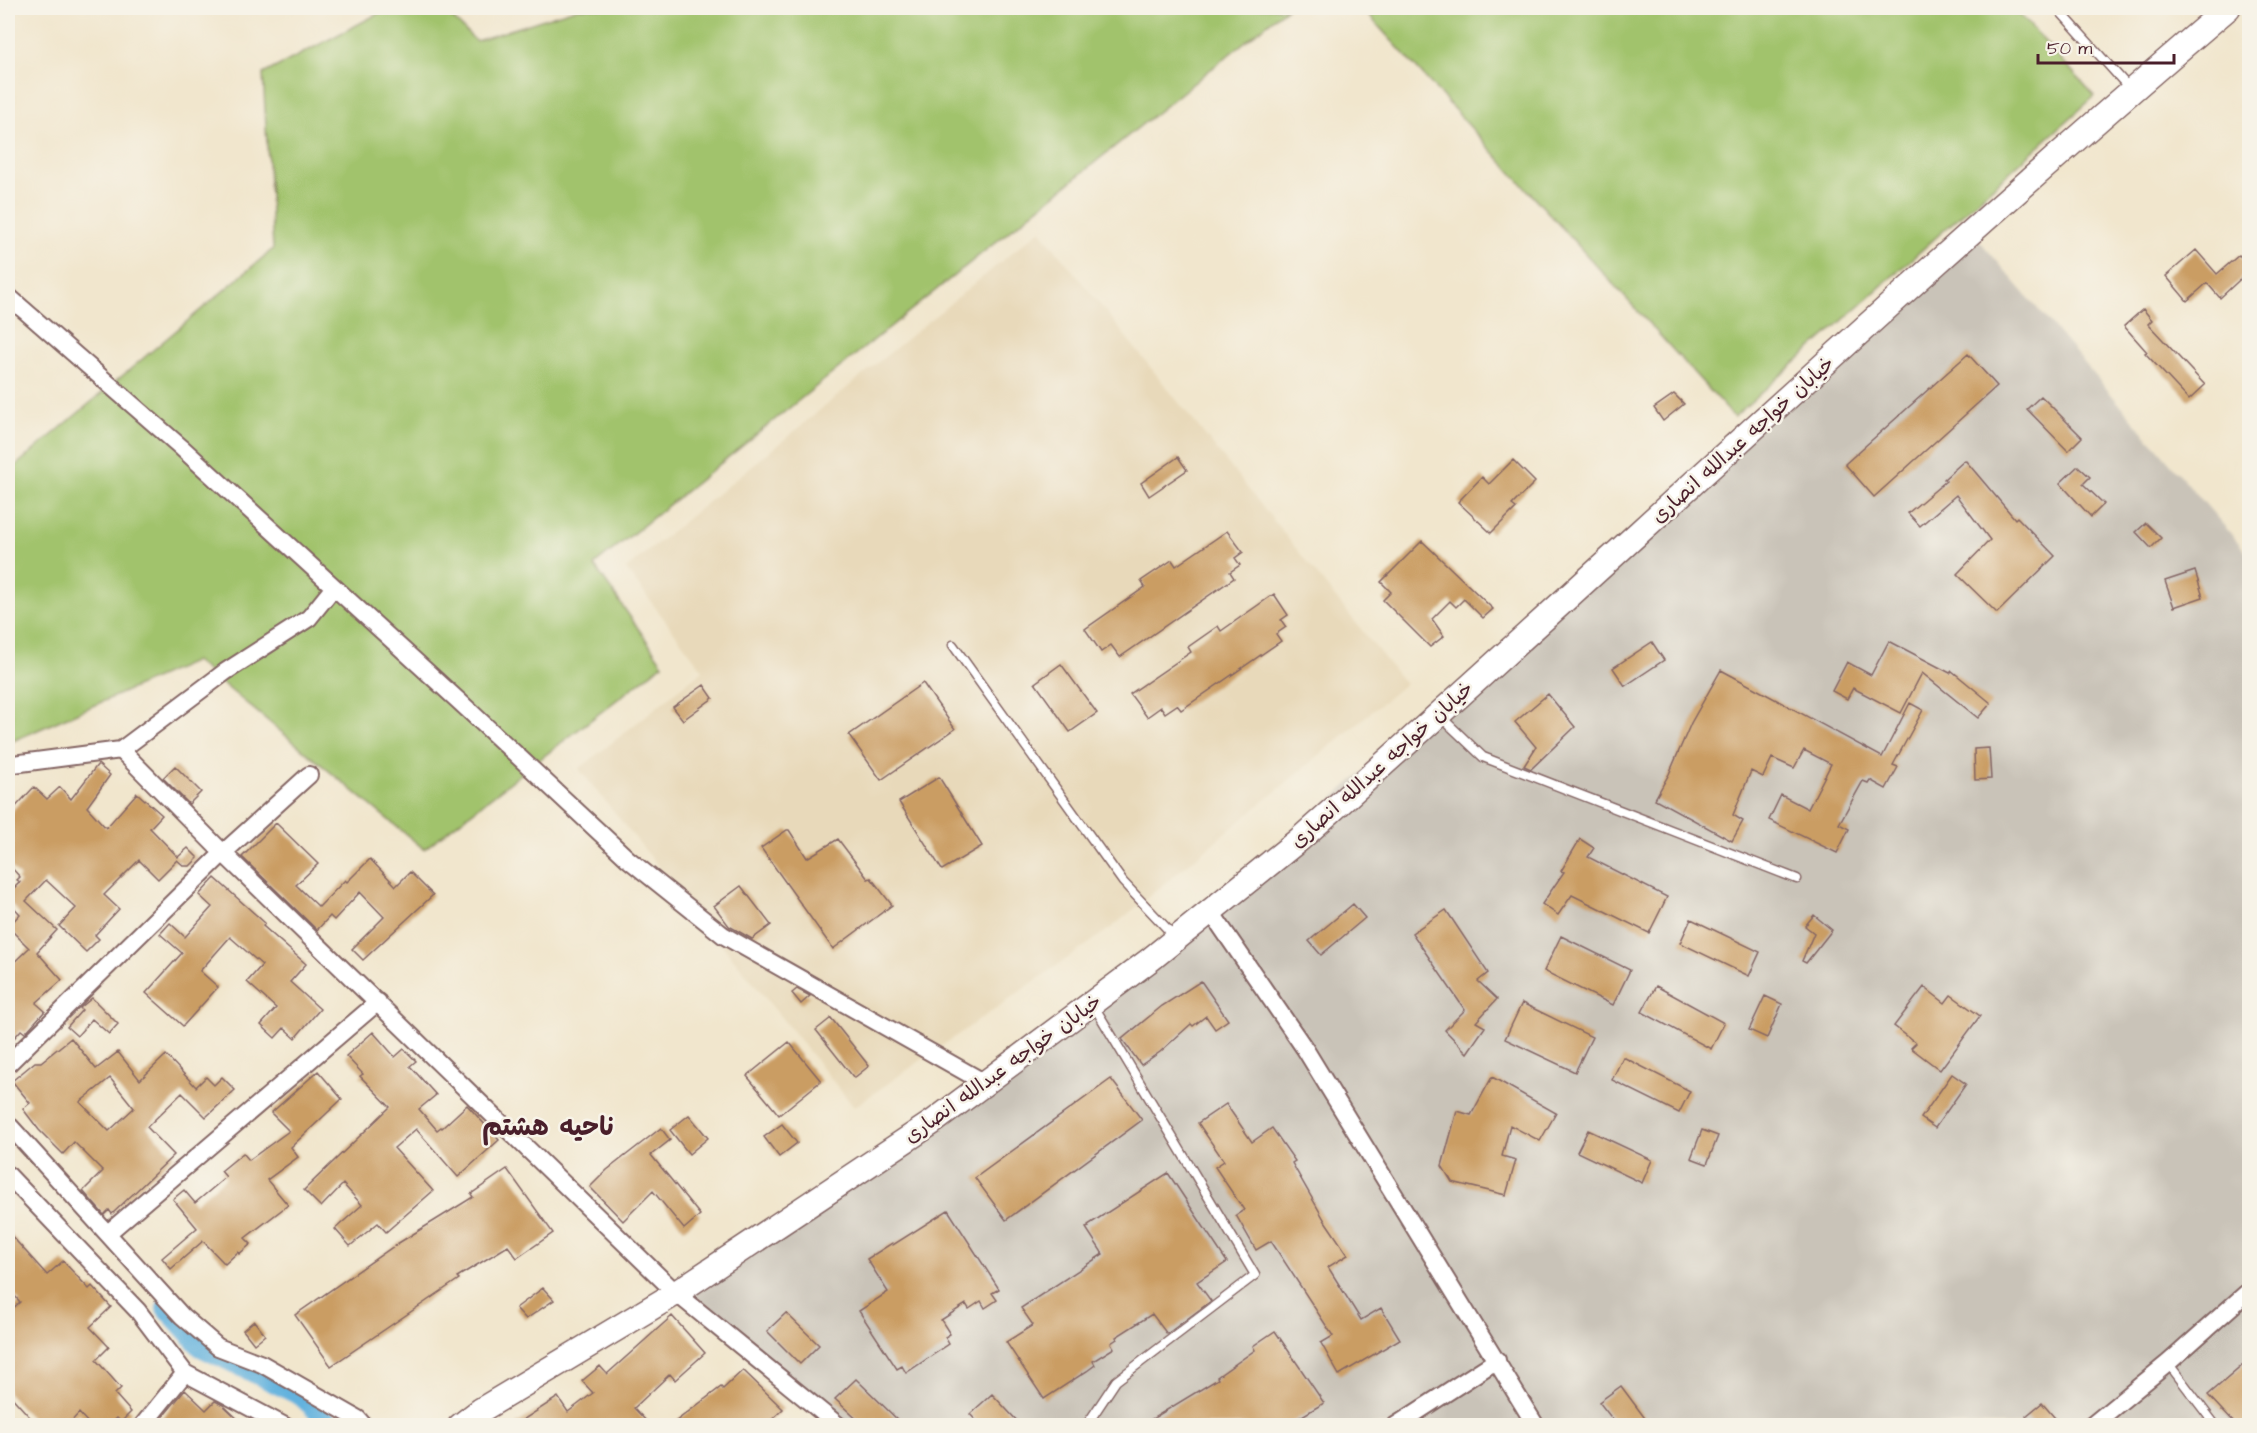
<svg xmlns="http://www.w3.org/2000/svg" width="2257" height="1433" font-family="'Architects Daughter','Playpen Sans Arabic',sans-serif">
<rect width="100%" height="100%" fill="#f7f3e8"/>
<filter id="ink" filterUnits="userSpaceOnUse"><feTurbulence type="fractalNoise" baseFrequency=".0167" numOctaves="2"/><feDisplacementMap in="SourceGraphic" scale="12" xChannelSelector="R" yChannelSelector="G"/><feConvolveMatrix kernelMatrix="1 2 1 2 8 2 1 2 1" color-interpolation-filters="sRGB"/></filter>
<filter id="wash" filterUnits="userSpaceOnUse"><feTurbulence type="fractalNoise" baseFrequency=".008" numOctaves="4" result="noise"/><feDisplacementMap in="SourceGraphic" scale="24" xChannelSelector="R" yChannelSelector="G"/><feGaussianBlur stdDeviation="1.35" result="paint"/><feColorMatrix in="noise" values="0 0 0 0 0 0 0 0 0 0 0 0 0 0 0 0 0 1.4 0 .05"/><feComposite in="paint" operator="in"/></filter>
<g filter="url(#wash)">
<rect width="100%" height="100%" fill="#f1e6cd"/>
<!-- built -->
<path fill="#e8d9ba" d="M1040,230L1405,684L1111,928L854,1107L579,769L703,670L626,569Z"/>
<!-- industrial -->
<path fill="#c9c3b8" d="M1972,232L2249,555V1425H831L676,1293L1151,959Z"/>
<!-- green -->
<path fill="#a1c36c" stroke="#76714c" stroke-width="1.5" d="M389,8H442L476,41L578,8H1287L594,565L663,664L424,849L195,661L8,743V472L273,249L263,74Z
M1362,8H2014L2095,96L1734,417Z"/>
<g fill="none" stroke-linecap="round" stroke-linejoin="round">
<!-- canal -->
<path stroke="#64b2de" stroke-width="20" d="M166,1308L201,1347L301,1396L333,1426"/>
</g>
<g id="blocks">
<!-- building -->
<path fill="#ca9d64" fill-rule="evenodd" d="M2196,250L2217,274L2239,255L2250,266V270L2220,298L2207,283L2187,301L2166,276Z
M2143,309L2152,320L2148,324L2205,385L2189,400L2145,353L2147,352L2124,326Z
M1968,354L1997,386L1874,497L1845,464Z
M1674,394L1684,404L1663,421L1654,408Z
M2041,396L2082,437L2068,451L2027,409Z
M1178,457L1187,470L1149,496L1141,483Z
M1513,460L1535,482L1512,505L1516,508L1491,533L1458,502L1482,477L1489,484Z
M1965,460L2015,519L2017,517L2055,556L1997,613L1957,574L1990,540L1956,495L1920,526L1908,513L1946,481L1944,479Z
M2078,466L2090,477L2083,484L2104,504L2091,517L2060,483Z
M2146,523L2161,538L2151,548L2136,532Z
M1227,531L1243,552L1235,558L1240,565L1230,572L1234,578L1120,657L1111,645L1101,652L1085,629L1145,587L1141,581L1172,560L1176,566Z
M1422,541L1493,609L1483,618L1464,599L1456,607L1450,601L1432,619L1444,636L1430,647L1383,600L1391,592L1381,582Z
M2195,571L2203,597L2174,607L2165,581Z
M1274,594L1288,615L1281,620L1286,627L1276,634L1281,641L1181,710L1177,705L1165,713L1161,707L1147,717L1130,694L1191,652L1188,647L1218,626L1221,631Z
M1889,641L1950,673L1952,671L1991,703L1978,718L1922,673L1901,713L1853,688L1847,699L1832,691L1847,662L1871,675Z
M1652,642L1664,660L1625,686L1613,668Z
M1061,664L1097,713L1070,732L1035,683Z
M1721,670L1882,757L1910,703L1923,710L1893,765L1898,767L1886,789L1870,780L1868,783L1863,781L1839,824L1849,829L1837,853L1769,820L1781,795L1808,809L1831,764L1804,750L1794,768L1772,758L1763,777L1751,771L1733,815L1743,821L1732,841L1655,799L1669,774L1691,723Z
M923,683L955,729L881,780L849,735Z
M704,685L713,698L683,720L673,707Z
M1548,694L1575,727L1531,769L1524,766L1536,747L1515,722Z
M1989,748L1991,779L1975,780L1974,749Z
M98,764L110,775L87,807L106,828L137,793L162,815L150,828L178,857L188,848L198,858L190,866H184L177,860L158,879L139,860L104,895L119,909L95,935L99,939L86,952L59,926L76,908L46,880L26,901L57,930L37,952L62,980L36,1003L45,1011L25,1033L21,1030L8,1045V968L29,948L8,927L20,914L8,901V887L9,885L13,889L20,882L17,880L20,877L8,864V815L34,787L47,799L60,787L71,799Z
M175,766L201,792L189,804L163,778Z
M939,777L982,846L942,870L899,802Z
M276,823L318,864L296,885L319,907L345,880L347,882L370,859L396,886L410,872L433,895L363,960L352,949L384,917L360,892L334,920L330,916L317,930L242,857Z
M787,830H789L807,858L838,839L868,879L871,878L892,905L833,949L761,848Z
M1580,839L1594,848L1588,857L1667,897L1649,933L1572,895L1558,915L1542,904L1564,872L1561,871Z
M215,878L265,923L263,926L306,964L290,982L320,1009L295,1038L284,1028L275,1038L261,1025L276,1008L247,982L262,965L230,937L200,971L218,987L183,1026L146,993L182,953L160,934L170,923L185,937L212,907L199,895Z
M741,886L771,925L752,939L729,926L714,906Z
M1353,904L1365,918L1321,955L1309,941Z
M1446,910L1488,973L1478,981L1497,999L1476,1022L1485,1027L1467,1053L1445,1030L1465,1010L1412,933Z
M1814,915L1832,930L1806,963L1802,961L1814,933L1805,926Z
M1691,919L1760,952L1749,976L1680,943Z
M1561,936L1630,970L1613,1005L1544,971Z
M1201,981L1228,1020L1215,1029L1206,1016L1193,1026L1191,1024L1160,1052L1141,1065L1122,1039L1162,1006Z
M1656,986L1724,1023L1711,1049L1642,1012Z
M1924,987L1945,1003L1951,995L1980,1016L1940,1070L1911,1048L1916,1043L1894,1026Z
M797,989L810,996L801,1004L792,993Z
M1765,996L1782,1004L1767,1038L1749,1030Z
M92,998L118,1024L109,1034L92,1019L77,1036L67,1027L82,1010L80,1008Z
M1522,1003L1592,1037L1575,1072L1505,1039Z
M831,1018L869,1066L854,1078L816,1030Z
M373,1032L395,1057L404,1049L416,1061L410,1066L436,1095L419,1109L437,1130L441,1127L442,1128L467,1105L499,1140L458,1177L416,1129L394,1148L433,1191L386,1232L378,1223L350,1246L335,1229L362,1205L343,1184L321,1207L304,1190L390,1107L360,1076L363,1074L346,1056Z
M71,1038L96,1069L118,1052L140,1080L166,1055L196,1087L206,1077L214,1085L222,1077L235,1090L206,1117L182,1093L147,1127L174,1155L112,1214L109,1210L104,1215L83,1191L103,1171L74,1142L63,1154L39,1130L23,1109L30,1103L12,1081L35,1062H41ZM110,1078L134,1108L109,1131L80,1102Z
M789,1042L821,1081L779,1115L747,1076Z
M1623,1057L1690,1091L1679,1113L1612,1080Z
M318,1071L342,1099L291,1147L298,1157L267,1180L288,1205L245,1238L251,1244L239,1254L238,1252L225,1264L203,1241L171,1269L162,1258L197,1228L173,1199L184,1190L195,1203L226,1177L221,1171L243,1153L249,1160L289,1131L271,1113Z
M1952,1074L1966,1084L1935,1128L1921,1118Z
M1492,1077L1556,1113L1540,1141L1510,1125L1502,1156L1516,1160L1506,1195L1452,1182L1442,1166L1457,1111L1471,1115Z
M1111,1079L1142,1120L1006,1220L975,1178Z
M1226,1104L1252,1142L1272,1128L1295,1161L1292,1163L1325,1221L1348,1255L1328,1267L1361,1320L1381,1308L1400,1339L1339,1375L1321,1343L1333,1336L1271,1241L1256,1250L1236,1215L1244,1210L1215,1167L1224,1161L1198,1123Z
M689,1115L708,1138L689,1154L670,1130Z
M782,1124L797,1143L779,1157L764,1137Z
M661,1128L670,1140L651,1155L700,1215L684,1229L653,1191L623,1221L590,1187L607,1170Z
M1588,1130L1652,1160L1642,1183L1577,1152Z
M1702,1130L1718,1136L1707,1164L1691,1158Z
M507,1169L553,1233L517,1258L508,1246L457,1277L459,1279L331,1366L295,1315L397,1244L473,1197L471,1194Z
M1168,1173L1227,1262L1197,1282L1211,1301L1167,1334L1152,1314L1116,1337L1117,1339L1111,1343L1114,1348L1093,1361L1095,1365L1087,1371L1044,1399L1006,1342L1033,1325L1021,1308L1103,1254L1086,1228L1089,1227L1088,1225Z
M948,1210L999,1289L992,1293L997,1300L985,1308L981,1301L969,1309L966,1304L941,1320L950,1334L945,1337L949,1344L906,1373L902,1366L897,1369L859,1311L888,1292L867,1259L892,1243L893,1245Z
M8,1232L47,1275L63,1261L89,1289L92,1286L111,1307L90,1327L109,1347L96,1360L121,1388L115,1394L131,1412L121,1422L117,1418L109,1425H90L79,1413L68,1425H37L8,1393V1313L20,1302L8,1288Z
M543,1288L554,1300L526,1319L516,1308Z
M786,1313L819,1345L800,1364L767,1331Z
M672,1316L705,1353L675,1380L670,1374L634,1408L650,1425H515L558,1397L568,1412L593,1393L582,1381L600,1366L607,1374Z
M254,1321L265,1335L254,1344L243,1330Z
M1275,1331L1324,1403L1287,1425H1142L1218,1379L1217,1377L1255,1350L1253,1346Z
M2250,1359V1419L2242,1425H2236L2208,1395Z
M743,1370L783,1409L766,1425H671L721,1387L723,1389Z
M856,1379L903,1425H863L835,1399Z
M1621,1386L1650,1425H1617L1599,1402Z
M185,1390L206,1410L215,1401L223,1405L244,1425H156Z
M992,1394L1021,1425H980L970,1414Z
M2042,1403L2061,1425H2034L2026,1416Z"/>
</g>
</g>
<g filter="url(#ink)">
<use href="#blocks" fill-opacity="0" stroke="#846564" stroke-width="1.5"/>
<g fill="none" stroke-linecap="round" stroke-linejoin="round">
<defs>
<path id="lane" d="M2057,8L2131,90
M953,645L1123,882L1174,936
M1440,716L1483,757L1797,879
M2168,1363L2216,1426
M1086,1426L1116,1381L1255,1275L1094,1006"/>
<path id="street" d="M8,296L182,448L461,703L628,859L723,935L985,1083
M121,750L223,853L676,1293L839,1426
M8,768L13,764L121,750L225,672L309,618L334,587
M1211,912L1305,1049L1536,1426
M8,1064L223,853L309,775
M8,1124L182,1316L218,1347L262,1364L358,1419L364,1426
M8,1175L138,1311L185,1373L285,1426
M108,1233L378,1002
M142,1426L185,1373
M1395,1426L1497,1360
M2091,1426L2168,1363L2250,1290"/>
<path id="secondary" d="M460,1426L481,1410L676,1293L933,1122L1151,959L1300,839C1610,563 1912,277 2228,8"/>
</defs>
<!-- lane casing -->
<use href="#lane" stroke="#846564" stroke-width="11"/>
<!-- street casing -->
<use href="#street" stroke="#846564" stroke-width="20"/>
<!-- secondary casing -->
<use href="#secondary" stroke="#846564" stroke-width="27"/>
<!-- lane -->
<use href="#lane" stroke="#fff" stroke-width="8"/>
<!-- street -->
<use href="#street" stroke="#fff" stroke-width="16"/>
<!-- secondary -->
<use href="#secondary" stroke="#fff" stroke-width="24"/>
</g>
</g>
<g text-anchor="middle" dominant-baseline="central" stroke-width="5" stroke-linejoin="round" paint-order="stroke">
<!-- street labels -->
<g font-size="20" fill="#4a1f2b" stroke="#f7f3e8">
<text transform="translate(1743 440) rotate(-42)">خیابان خواجه عبدالله انصاری</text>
<text transform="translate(1382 765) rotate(-42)">خیابان خواجه عبدالله انصاری</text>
<text transform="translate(1003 1069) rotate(-36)">خیابان خواجه عبدالله انصاری</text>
</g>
<!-- district labels -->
<g font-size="26" font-weight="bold" fill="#4a1f2b" stroke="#f7f3e8">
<text x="548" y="1127">ناحیه هشتم</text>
</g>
</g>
<!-- margin -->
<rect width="2257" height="1433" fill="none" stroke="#f7f3e8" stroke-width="30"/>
<!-- scale -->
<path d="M2038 54v9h136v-9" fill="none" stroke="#4a1f2b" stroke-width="3"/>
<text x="2047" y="54" font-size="18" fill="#4a1f2b" stroke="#f7f3e8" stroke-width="4.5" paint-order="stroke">50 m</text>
</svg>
